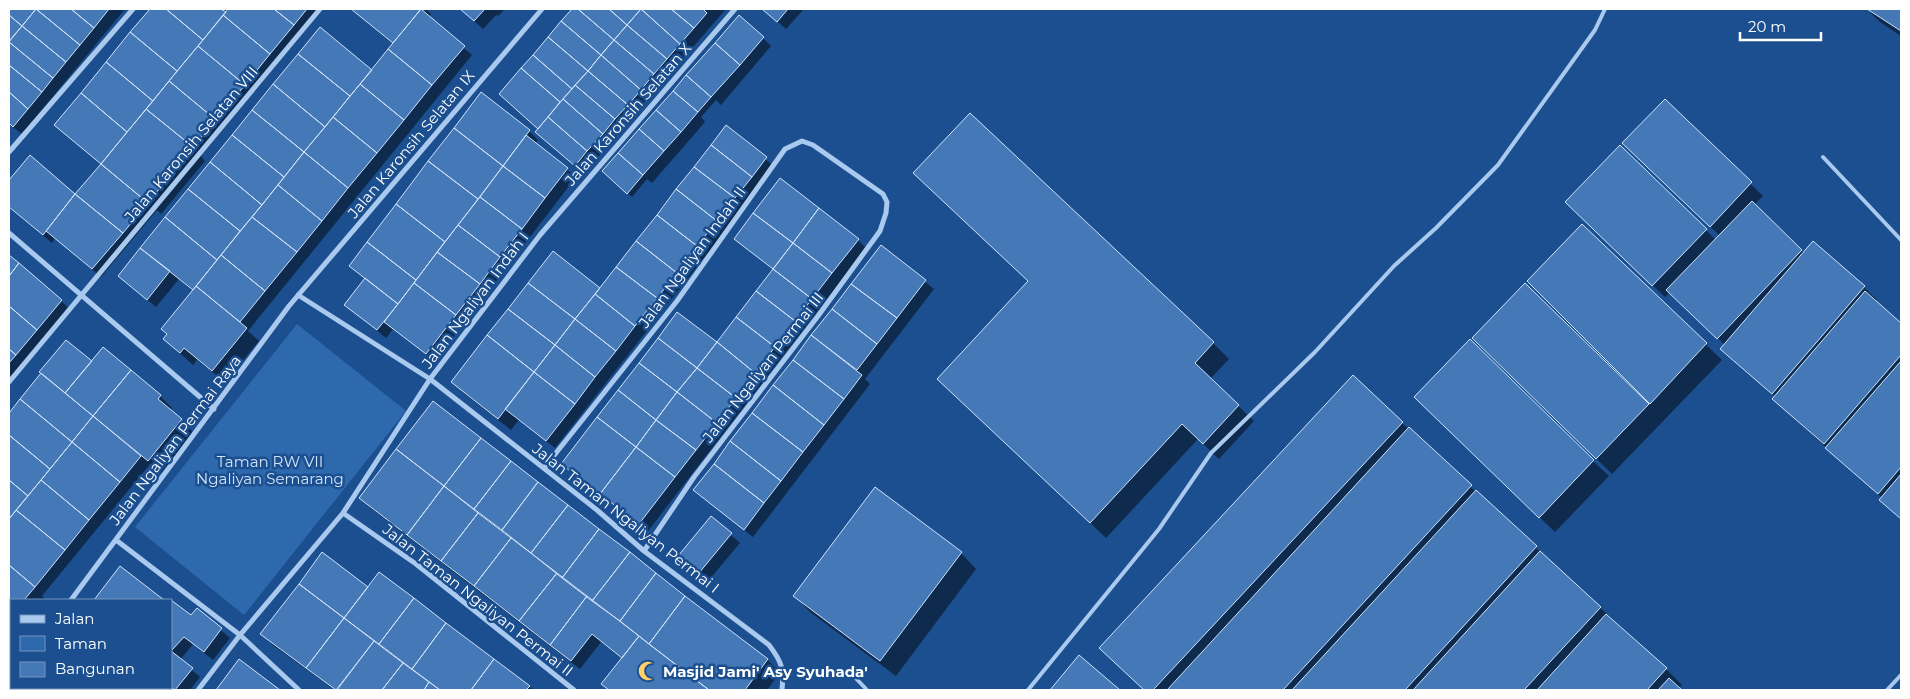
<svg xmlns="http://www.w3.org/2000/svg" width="1910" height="699" font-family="Montserrat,sans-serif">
<rect width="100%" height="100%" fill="#1b4f8f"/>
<!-- green -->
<path fill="#2e69ad" d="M297,324L406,411L244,615L135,527Z"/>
<!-- shadow -->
<path fill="#0007" d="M9,9H125L22,134L9,124Z
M152,9H323L201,156L205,161L161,214L157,210L101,277L55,238L52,243L9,207V182L30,157L76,196L102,165L56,125Z
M351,9H426L431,14L429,18L472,55L248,331L259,341L225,382L197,360L193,365L164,339L193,291L179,279L156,307L128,284L372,72L394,44Z
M461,9H505L498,16L496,15L483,29Z
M574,9H726L584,173L546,140L539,129L500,94Z
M763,9H804L786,29Z
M1867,9H1901V36L1880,22Z
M763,38L771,46L721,105L716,100L701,117L705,122L652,183L647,179L632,197L608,175Z
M482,94L529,131L538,140L535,144L576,177L435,361L393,329L386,338L346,305L365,279L351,266Z
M1665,101L1763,196L1754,205L1804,253L1813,243L1864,287L1877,300L1875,302L1901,325V520L1881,500L1882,498L1786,411L1776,397L1734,361L1725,345L1670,292L1665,297L1567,202L1620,147L1716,240L1720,236L1636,156Z
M726,127L775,167L555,448L519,420L511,430L465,394L453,382L601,289Z
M1582,226L1722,360L1612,474L1474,338L1525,285L1635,390L1636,388Z
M736,238L858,240L866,248L648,531L571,472L562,464L717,344L774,270Z
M881,247L934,289L865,379L870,384L753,537L695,490Z
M9,256L70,309L9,382Z
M1213,343L1229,359L1210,379L1254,421L1219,459L1198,439L1106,538L954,394Z
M92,363L160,396L172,408L170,411L193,432L161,473L150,464L42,596L46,600H11V643L10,645L9,415L42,374Z
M433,403L768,660L780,673L767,690H609L607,688L623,659L601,642L580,669L373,510L361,498Z
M1431,413L1593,461L1609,476L1555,532Z
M1402,423L1666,669L1682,685L1678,689L1680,690H1145L1116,663Z
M711,518L740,543L708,581L680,556Z
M961,553L976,569L896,676L810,612L795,596Z
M120,568L162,600H95Z
M379,574L534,690H335L274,646L262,634L368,588Z
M171,602L191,617L197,610L230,638L213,660L193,644L180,660L200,677L190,690H26L28,688H171Z
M1079,657L1118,690H1051Z
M239,661L278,690H217Z"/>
<!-- building -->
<path fill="#4478b7" stroke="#cfe3fa" d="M9,9H36L22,26L9,15Z
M36,9L80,45L66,62L22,26Z
M36,9H71L94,28L80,45Z
M71,9H109L94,28Z
M150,9H166L203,40L177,71L130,32Z
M166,9H221L226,12L203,40Z
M228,9H274L294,25L270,54L223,15Z
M274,9H307L294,25Z
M351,9H421L393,43Z
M421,9L465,46L432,85L388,49Z
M460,9H485L474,21Z
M572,9H578L614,40L601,55L561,21Z
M578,9H609L627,25L614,40Z
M609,9H641L627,25Z
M641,9L680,44L667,59L627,25Z
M641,9H671L694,28L680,44Z
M671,9H703L707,13L694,28Z
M762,9H788L777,22Z
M1867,9H1901V32V31Z
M9,15L22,26L9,41Z
M223,15L270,54L245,85L198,46Z
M739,15L764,37L740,65L715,43Z
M561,21L601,55L588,71L548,37Z
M627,25L667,59L654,74L614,40Z
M22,26L66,62L53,78L9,42Z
M320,27L372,70L350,96L298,54Z
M130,32L177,71L153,101L106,62Z
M548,37L588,71L572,89L533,55Z
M614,40L654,74L641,90L601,55Z
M9,42L53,78L42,92L9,65Z
M715,43L740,65L711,97L686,75Z
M198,46L245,85L216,120L169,81Z
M388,49L432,85L404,120L360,84Z
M298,54L350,96L325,127L273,84Z
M533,55L572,89L560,102L521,68Z
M601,55L641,90L628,105L588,71Z
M106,62L153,101L127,132L81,93Z
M9,65L42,92L28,109L9,92Z
M521,68L560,102L538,129L499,94Z
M588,71L628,105L615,119L575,85Z
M686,75L711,97L698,112L673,91Z
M169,81L216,120L193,147L146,109Z
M273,84L325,127L304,152L252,110Z
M360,84L404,120L377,153L333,117Z
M575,85L615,119L603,134L563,99Z
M673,91L698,112L681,132L656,110Z
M9,92L28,109L13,127L9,123Z
M481,92L530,130L503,166L454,128Z
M81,93L127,132L101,164L54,125Z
M563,99L603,134L587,151L548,117Z
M1665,99L1752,182L1710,227L1622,143Z
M146,109L193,147L148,203L101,164Z
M252,110L304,152L284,177L232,135Z
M656,110L681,132L664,151L639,129Z
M970,113L1214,342L1195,363L1239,405L1203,444L1182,424L1090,523L937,379L1028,281L913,173Z
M333,117L377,153L348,188L304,152Z
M548,117L587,151L575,166L535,132Z
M726,125L767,157L752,177L711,145Z
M454,128L503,166L478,199L428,161Z
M639,129L664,151L643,175L618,153Z
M232,135L284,177L262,205L210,162Z
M526,135L568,168L545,198L503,166Z
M711,145L752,177L735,198L694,167Z
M1620,145L1707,229L1652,286L1565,202Z
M304,152L348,188L322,221L278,185Z
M618,153L643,175L627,194L602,171Z
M30,155L75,194L43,235L9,207V180Z
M428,161L478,199L445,242L396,204Z
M210,162L262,205L240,231L188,189Z
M101,164L148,203L123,233L75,194Z
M503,166L545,198L522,229L480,197Z
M694,167L735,198L717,221L676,189Z
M780,178L819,208L793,243L753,213Z
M278,185L322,221L297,252L252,217Z
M188,189L240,231L217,260L165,217Z
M676,189L717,221L697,246L657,215Z
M75,194L123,233L92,269L46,231Z
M480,197L522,229L500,257L458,225Z
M1752,201L1802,250L1717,339L1666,290Z
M396,204L445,242L416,280L367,242Z
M819,208L859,239L832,273L793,243Z
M753,213L793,243L773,269L734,239Z
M657,215L697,246L677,273L636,241Z
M165,217L217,260L193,290L140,248Z
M252,217L297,252L265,291L221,255Z
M1582,224L1707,343L1650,404L1527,281Z
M458,225L500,257L480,284L437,252Z
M636,241L677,273L657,298L616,267Z
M1813,241L1865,286L1772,394L1720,349Z
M367,242L416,280L398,304L349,266Z
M793,243L832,273L812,299L773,269Z
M881,245L926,280L897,318L851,284Z
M140,248L170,271L147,300L118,276Z
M553,251L600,288L575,319L528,283Z
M437,252L480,284L456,315L414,283Z
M9,255L19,263L9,276Z
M221,255L265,291L240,322L196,286Z
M19,263L62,300L37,330L9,306V276Z
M616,267L657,298L635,326L595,294Z
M773,269L812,299L795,321L756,291Z
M365,278L398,304L377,330L344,305Z
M414,283L456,315L426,354L384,322Z
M528,283L575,319L555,345L508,309Z
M1525,283L1649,404L1596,459L1472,338Z
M851,284L897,318L877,344L832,309Z
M196,286L247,328L212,371L184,348L180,353L163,339L167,334L161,329Z
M756,291L795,321L775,347L736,317Z
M1865,291L1901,323V355L1824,444L1772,399Z
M595,294L635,326L616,351L575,319Z
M9,306L37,330L16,355L9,349Z
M508,309L555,345L534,372L487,335Z
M832,309L877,344L857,370L811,335Z
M677,312L717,342L697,368L658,338Z
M736,317L775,347L755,373L717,342Z
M575,319L616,351L595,377L555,345Z
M487,335L534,372L498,419L451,382Z
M811,335L862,375L844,399L793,360Z
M658,338L697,368L677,392L639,363Z
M1470,339L1594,460L1539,518L1414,397Z
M66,340L92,361L65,393L39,372Z
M717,342L755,373L736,398L697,368Z
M555,345L595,377L575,404L534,372Z
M103,347L131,370L93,416L65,393Z
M9,349L16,355L9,363Z
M793,360L844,399L824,425L773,385Z
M1901,361V467L1878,494L1825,448Z
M639,363L677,392L656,420L618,390Z
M697,368L736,398L717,423L677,392Z
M131,370L161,395L158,399L182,419L148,461L93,416Z
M534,372L575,404L546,441L505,409Z
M41,373L93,416L72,442L20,399Z
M1353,375L1403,422L1153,690H1144L1099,648Z
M773,385L824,425L803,452L752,413Z
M618,390L656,420L636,447L597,417Z
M677,392L717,423L696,450L656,420Z
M20,399L72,442L50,469L9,435V413Z
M433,401L481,438L444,486L396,449Z
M752,413L803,452L781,481L730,441Z
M93,416L141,456L120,482L72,442Z
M597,417L636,447L600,494L561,464Z
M656,420L696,450L675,477L636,447Z
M1409,427L1472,485L1283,690H1167Z
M9,435L50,469L28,496L9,480Z
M481,438L511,461L474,509L444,486Z
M730,441L781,481L764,503L714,464Z
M72,442L120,482L89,520L41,480Z
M636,447L675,477L639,524L600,494Z
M396,449L444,486L407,535L359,498Z
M511,461L538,482L502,530L474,509Z
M714,464L764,503L744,530L693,490Z
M1901,474V519L1879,500Z
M9,480L28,496L9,519Z
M41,480L89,520L65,550L16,510Z
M538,482L568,505L531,553L502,530Z
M444,486L478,513L441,561L407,535Z
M875,487L962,552L880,661L793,596Z
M1476,490L1537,546L1405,690H1292Z
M568,505L599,529L562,578L531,553Z
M16,510L65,550L35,587L9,565V519Z
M478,513L511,538L474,586L441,561Z
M711,516L732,533L699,573L678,556Z
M599,529L630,552L592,601L562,578Z
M511,538L557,573L519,621L474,586Z
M1540,551L1601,607L1524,690H1413Z
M322,552L368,587L344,618L299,584Z
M630,552L656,573L620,621L592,601Z
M9,565L35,587L24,600H11V616L9,619Z
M120,566L164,600H94Z
M379,572L414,598L379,644L344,618Z
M557,573L587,596L550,645L519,621Z
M656,573L685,596L649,644L620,621Z
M299,584L344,618L306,668L260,634Z
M587,596L639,636L622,658L592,634L571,661L550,645Z
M685,596L768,659L745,690H709L649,644Z
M414,598L446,623L412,669L379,644Z
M171,600L191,615L197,608L222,628L204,652L184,637L171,651Z
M1606,614L1667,668L1647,690H1537Z
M344,618L374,641L336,690L306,668Z
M446,623L494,659L471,690H440L412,669Z
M639,636L649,644L709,690H609L601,684Z
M374,641L403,663L382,690H337Z
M171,651L193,668L175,690L171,688Z
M1079,655L1120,690H1050Z
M239,659L280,690H216Z
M494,659L530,686L526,690H471Z
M403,663L429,682L424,690H382Z
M1669,678L1682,690H1658Z
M429,682L440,690H424Z
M27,688H40L44,690H25Z
M40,688H102L100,690H44Z
M102,688H112L115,690H100Z
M112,688H171L174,690H115Z"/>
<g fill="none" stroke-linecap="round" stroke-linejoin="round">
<!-- lane -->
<path stroke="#a9c9ee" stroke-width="4" d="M1823,157L1901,240
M850,672L867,690
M1028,690L1159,529L1211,453L1315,352L1394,266L1436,228L1498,165L1595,30L1605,9
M1887,690L1901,675"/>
<!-- street -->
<path stroke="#a9c9ee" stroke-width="5" d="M735,9L540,235L430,379L597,510L644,551L769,645C782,662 784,669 782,690
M9,152L133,9
M9,233L214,409
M9,382L320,9
M544,468L677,301L785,149L802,141L813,145L883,194L887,202L886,213L880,231L818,316L694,477L644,551
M343,513L416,564L574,690
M116,540L240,635L343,513L430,379L298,295
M71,600L289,306L542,9
M9,659L11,661
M9,681L11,678
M198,690L240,635L299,690"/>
</g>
<!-- icons -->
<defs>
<symbol id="mosque-bare" viewBox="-9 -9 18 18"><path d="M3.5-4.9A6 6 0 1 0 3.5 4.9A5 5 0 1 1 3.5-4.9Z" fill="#ffd166" stroke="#1b4f8f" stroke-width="2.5" paint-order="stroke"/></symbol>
</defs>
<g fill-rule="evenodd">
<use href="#mosque-bare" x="634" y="657" width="28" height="28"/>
</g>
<g text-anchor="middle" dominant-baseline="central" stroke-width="5" stroke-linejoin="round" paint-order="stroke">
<!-- street labels -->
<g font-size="15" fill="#fff" stroke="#1b4f8f">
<text transform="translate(628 114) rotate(-49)">Jalan Karonsih Selatan X</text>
<text transform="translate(191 144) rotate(-50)">Jalan Karonsih Selatan VIII</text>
<text transform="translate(411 144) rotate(-50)">Jalan Karonsih Selatan IX</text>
<text transform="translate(692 257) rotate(-54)">Jalan Ngaliyan Indah II</text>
<text transform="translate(475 300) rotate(-53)">Jalan Ngaliyan Indah I</text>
<text transform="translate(763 367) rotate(-52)">Jalan Ngaliyan Permai III</text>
<text transform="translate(175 440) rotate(-53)">Jalan Ngaliyan Permai Raya</text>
<text transform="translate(626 518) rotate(38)">Jalan Taman Ngaliyan Permai I</text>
<text transform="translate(478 600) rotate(38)">Jalan Taman Ngaliyan Permai II</text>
</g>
<!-- park labels -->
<g font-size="15" fill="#cfe3fa" stroke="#1b4f8f">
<text x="270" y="461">Taman RW VII<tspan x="270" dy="17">Ngaliyan Semarang</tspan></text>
</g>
<!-- poi labels -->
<g font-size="15" font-weight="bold" fill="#fff" stroke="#1b4f8f" text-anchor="start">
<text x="663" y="671">Masjid Jami' Asy Syuhada'</text>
</g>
</g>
<!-- border -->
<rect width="1910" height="699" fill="none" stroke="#ffffff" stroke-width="20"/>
<!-- legend -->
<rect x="10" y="599" width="162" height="90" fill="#1b4f8f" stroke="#7695bc"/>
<rect x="20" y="615" width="25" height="8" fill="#a9c9ee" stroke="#7695bc"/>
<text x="55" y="624" font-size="15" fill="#ffffff">Jalan</text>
<rect x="20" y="636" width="25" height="15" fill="#2e69ad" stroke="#7695bc"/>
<text x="55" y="649" font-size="15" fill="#ffffff">Taman</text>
<rect x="20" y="662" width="25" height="15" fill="#4478b7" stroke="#7695bc"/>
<text x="55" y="674" font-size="15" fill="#ffffff">Bangunan</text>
<!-- scale -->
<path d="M1740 32v8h81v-8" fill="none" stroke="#ffffff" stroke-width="2.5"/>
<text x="1748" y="32" font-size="15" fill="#ffffff" stroke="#1b4f8f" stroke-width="4" paint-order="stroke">20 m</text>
</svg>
